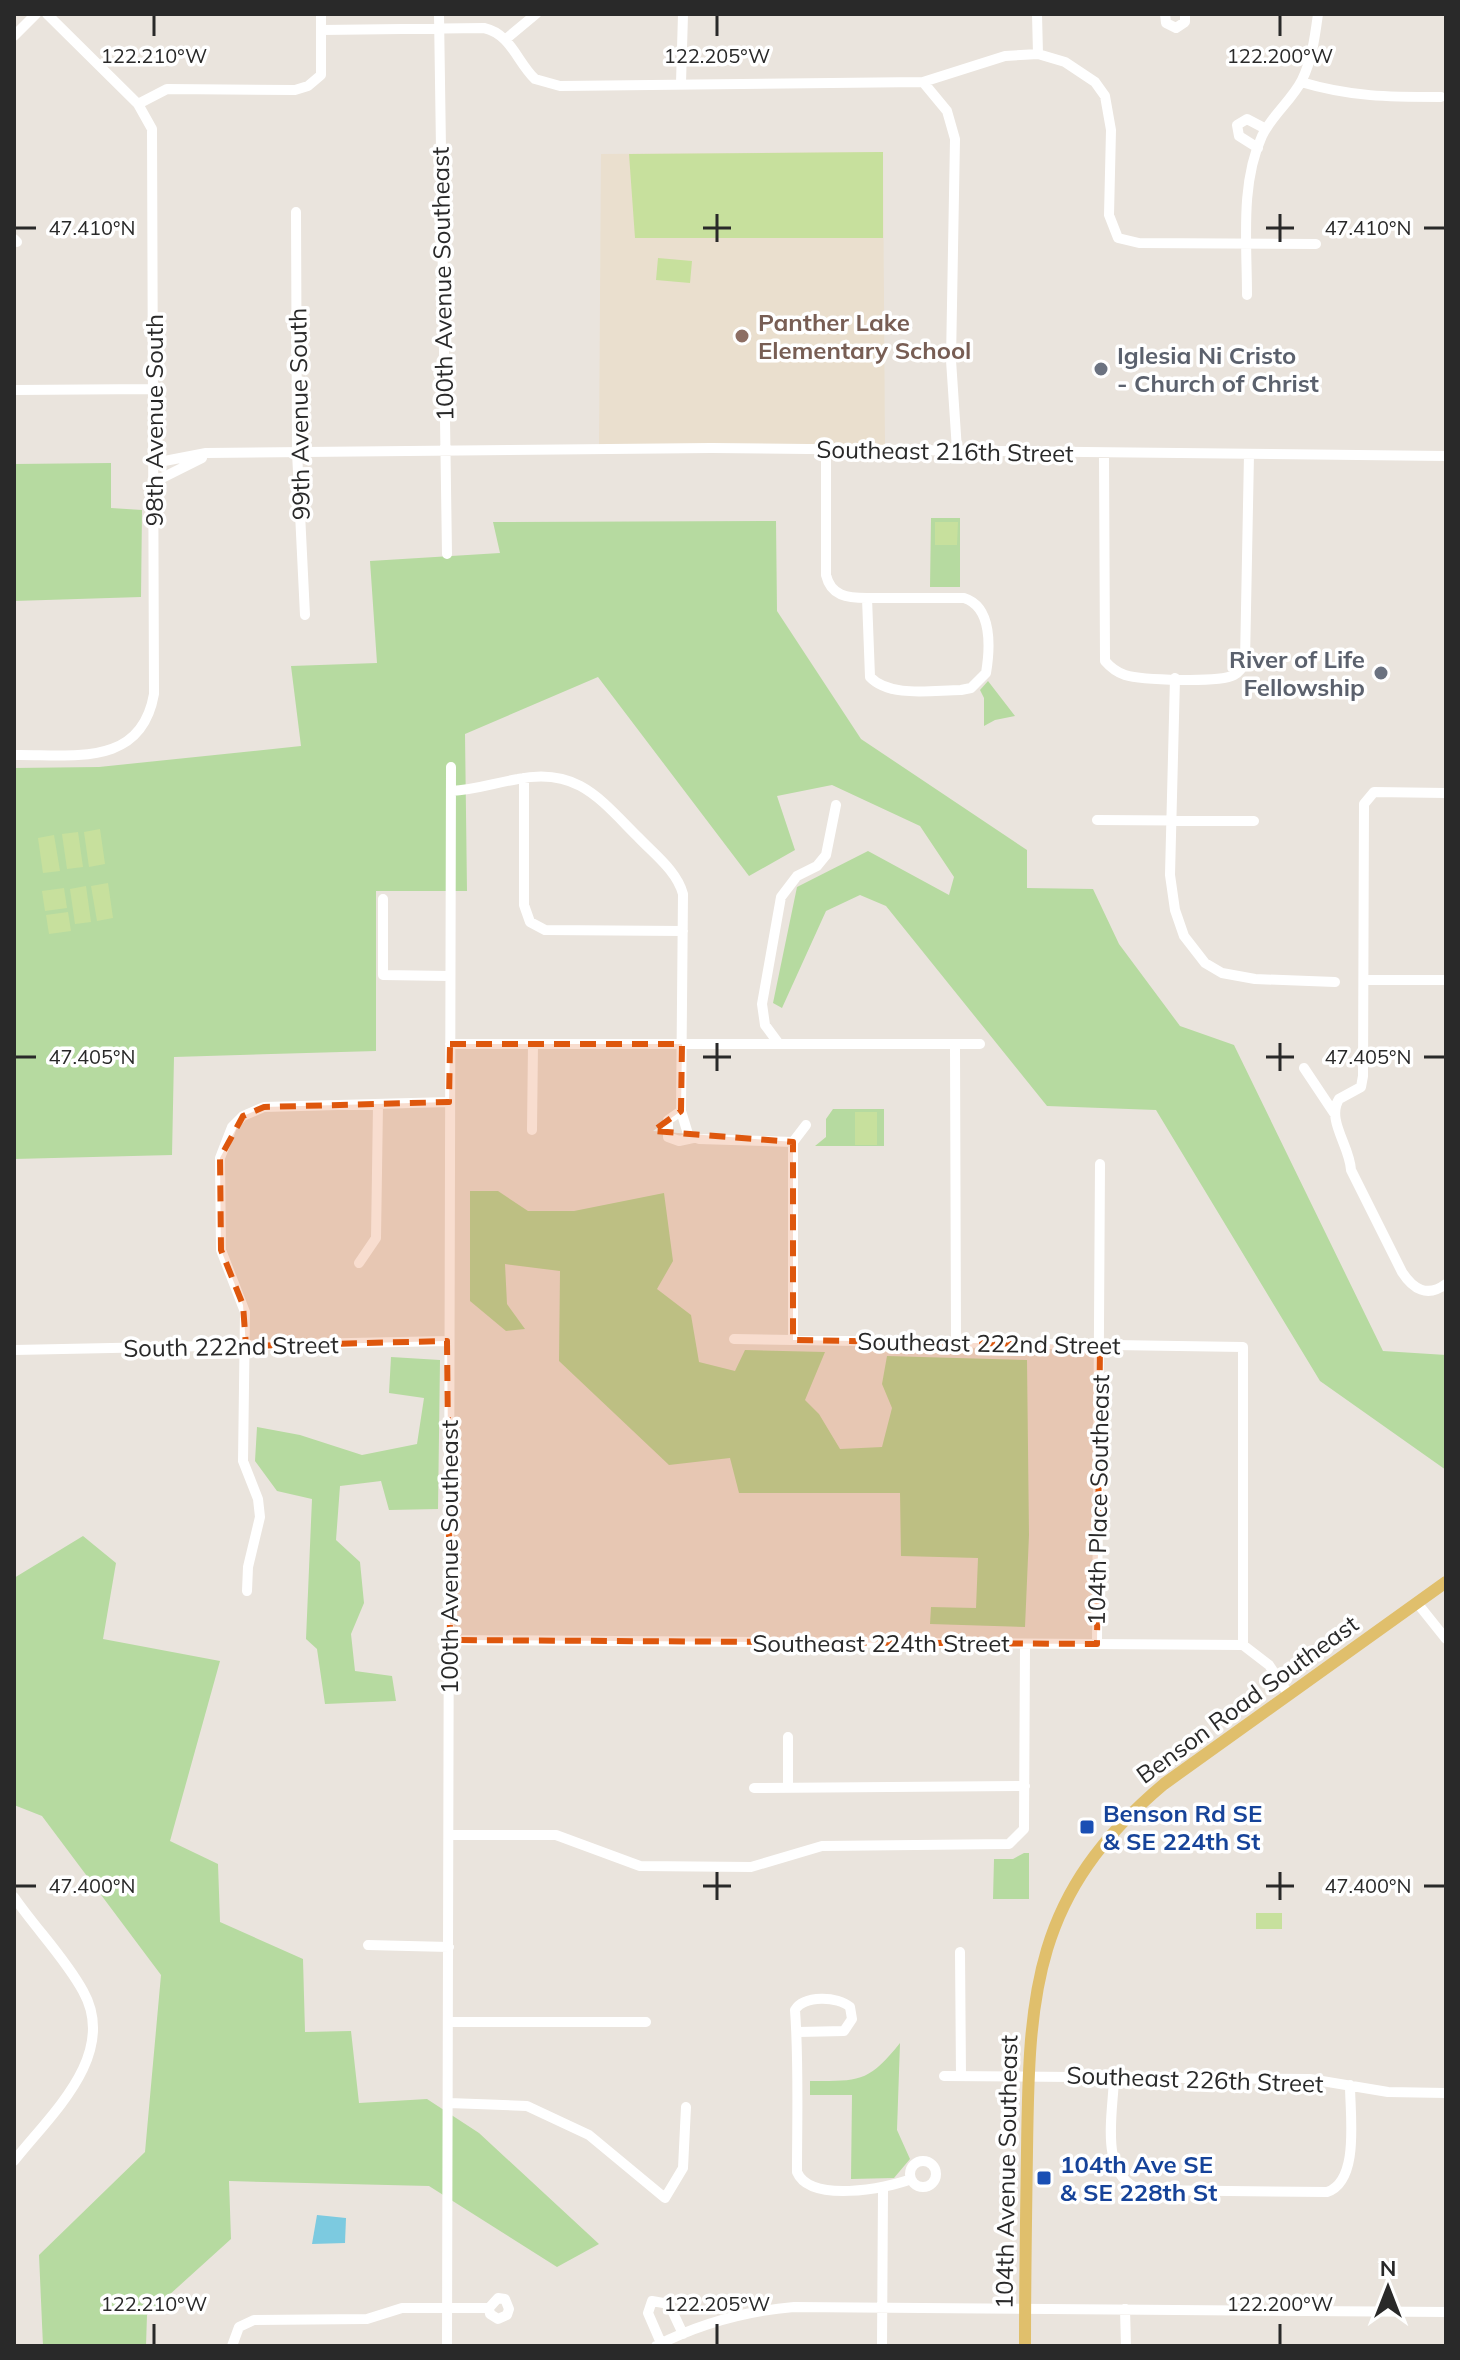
<svg xmlns="http://www.w3.org/2000/svg" width="1460" height="2360" font-family="Mulish,sans-serif">
<rect width="100%" height="100%" fill="#eae4dd"/>
<!-- education -->
<path fill="#eadfce" d="M883,152L885,449L599,448L601,154Z"/>
<!-- green -->
<path fill="#b6daa0" d="M111,463V508L142,510L141,597L14,601V464Z
M931,518H960V587H930Z
M776,521L777,611L861,739L1027,850V888L1093,889L1119,944L1180,1026L1234,1045L1383,1351L1446,1355V1470L1320,1381L1156,1110L1047,1106L886,906L860,895L826,911L782,1008L773,1003L797,887L868,851L949,895L954,877L920,826L832,785L777,796L795,850L749,876L598,677L465,734L467,891H376V1051L174,1057L172,1155L14,1159V768L99,767L301,746L291,666L377,663L370,561L500,553L493,522Z
M988,681L1015,716L995,720L984,726V698L980,690Z
M833,1109H884V1146H815L826,1137V1119Z
M470,1191H498L528,1211H574L664,1193L673,1261L657,1289L691,1315L699,1362L735,1371L745,1350L825,1352L805,1400L819,1414L840,1449L882,1447L892,1408L882,1384L887,1356L1027,1360L1029,1535L1025,1627L930,1624L931,1607L976,1608L978,1558L901,1556L900,1493H739L730,1458L669,1465L559,1361L560,1271L505,1264L507,1304L525,1329L506,1331L470,1301Z
M391,1357L440,1360L438,1509L389,1510L381,1481L340,1486L336,1540L360,1562L364,1603L351,1634L355,1671L392,1676L396,1701L325,1704L317,1649L306,1639L312,1499L277,1491L255,1461L257,1427L300,1435L362,1455L417,1444L424,1398L389,1393Z
M83,1536L116,1563L103,1639L220,1661L170,1841L218,1864L220,1922L303,1959L305,2032L351,2031L359,2103L427,2099L479,2133L599,2244L557,2267L429,2186L229,2181L231,2239L147,2315L146,2346H43L39,2255L145,2152L161,1975L42,1816L14,1805V1578Z
M1024,1853H1029V1899H993L994,1859H1013Z
M900,2043L897,2130L910,2159L894,2178L851,2179L852,2095H810V2081C859,2081 868,2083 900,2043Z"/>
<!-- pitch -->
<path fill="#c7e09d" d="M883,152V238H635L629,154Z
M658,258L692,261L690,283L656,280Z
M935,522H958L957,545H935Z
M100,829L105,864L89,867L84,832Z
M78,832L83,867L67,869L62,834Z
M54,835L60,871L43,873L38,838Z
M108,883L113,918L97,921L91,886Z
M86,886L91,922L75,924L70,889Z
M64,888L67,908L45,911L42,891Z
M68,912L71,931L49,934L46,915Z
M855,1112H877V1145H855Z
M1256,1913H1282V1929H1256Z"/>
<!-- water -->
<path fill="#7ccae0" d="M317,2215L346,2218L345,2243L312,2244Z"/>
<g fill="none" stroke-linecap="round" stroke-linejoin="round">
<!-- minor -->
<path stroke="#fff" stroke-width="10" d="M439,14L447,554
M1037,14L1038,54
M1165,14L1166,23L1176,28L1185,22V14
M321,30L484,28C511,34 517,62 535,79L560,86L923,82L1005,56L1038,54L1065,62L1095,82L1105,96L1111,130L1109,215L1118,238L1139,243L1316,244
M14,36L36,14
M506,39L536,14
M923,82L947,111L955,139L951,360L957,450
M1301,82C1351,97 1389,97 1441,97
M681,83L683,14
M138,104L167,89L295,90L308,86L321,75V14
M1258,148L1239,136L1237,125L1247,119L1266,129
M296,212L297,452L305,615
M14,239L17,242
M1247,295C1247,243 1240,184 1262,136C1272,115 1292,100 1302,80C1312,60 1315,36 1318,14
M14,390L154,389
M826,449V575C831,596 847,598 867,598L870,677C890,698 933,690 961,690L971,688L986,673C990,649 993,607 964,598H867
M1104,453L1105,661C1111,668 1116,672 1125,675C1141,680 1219,683 1234,675C1240,672 1243,667 1245,661L1249,454
M154,463L206,453L711,448L1446,456
M154,482L202,458
M1175,678L1170,875L1175,910L1184,936L1205,963L1222,973L1255,979L1335,982
M14,755C73,754 141,768 154,694L152,129L138,104L47,14
M524,778V905L530,922L545,930L683,931
M451,791C475,790 494,783 518,779C577,767 600,799 638,837C654,854 677,871 683,894L681,1111L688,1134L699,1139L793,1142L806,1125
M1446,793L1374,792L1364,804L1363,1076L1361,1087L1339,1099C1326,1120 1350,1146 1351,1170L1402,1272C1413,1289 1427,1298 1446,1284
M1097,820L1254,821
M383,899V975L450,976
M1364,980H1446
M450,1044H980
M779,1044L765,1025L762,1004L781,897L797,876L817,866L826,855L836,805
M955,1045L956,1344
M1304,1068L1334,1113
M681,1111L668,1120V1137L679,1141L693,1138
M532,1130L533,1044
M359,1263L376,1238L378,1105
M734,1339L1243,1347V1645
M793,1340V1142
M14,1350L447,1341
M247,1591L248,1567L260,1517L258,1499L243,1461L245,1312L221,1250L220,1158L232,1127L243,1116L264,1107L449,1102
M1418,1604L1446,1639
M450,1640L1243,1645L1269,1665L1289,1695
M1097,1644L1100,1164
M788,1737V1788
M754,1788L1025,1786
M449,1835H556L640,1866L751,1867L822,1846L1009,1844L1024,1829L1025,1644
M14,1897C36,1929 65,1958 83,1991C119,2055 50,2115 14,2161
M368,1945L449,1947
M960,1952L961,2076
M449,2022H646
M798,2032L844,2031L852,2019L850,2007C838,1996 804,1995 795,2010C799,2064 797,2118 797,2172C810,2203 886,2189 911,2179
M944,2076L1310,2079L1388,2092L1446,2093
M1114,2078C1113,2114 1098,2177 1142,2190L1327,2192C1360,2181 1350,2115 1350,2085
M449,2103L527,2106L589,2135L665,2198L683,2168L686,2107
M910 2174a13 13 0 1 1 26 0a13 13 0 1 1-26 0Z
M1125,2309L1126,2346
M661,2343L648,2313L652,2301L669,2304L683,2334
M232,2346L239,2327L254,2320L367,2319L402,2308H489L498,2298L505,2299L509,2309L507,2315L498,2319L490,2314L489,2308
M447,2346L451,767
M656,2346C699,2324 746,2311 794,2307L1446,2312
M882,2346L883,2190"/>
<!-- major -->
<path stroke="#e0bf6c" stroke-width="12" d="M1025,2346C1025,2281 1026,2216 1027,2151C1029,1992 1033,1894 1164,1784L1446,1582"/>
</g>
<!-- marked area -->
<path fill="#de570d" fill-opacity="0.2" stroke="#de570d" stroke-width="6" stroke-dasharray="16 10" stroke-linejoin="round" d="M450,1044H682L681,1111L653,1131L793,1142V1340L1100,1345L1097,1644L450,1640L447,1341L246,1346L243,1305L221,1250L220,1158L243,1116L264,1107L449,1102Z"/>
<!-- ticks -->
<path fill="none" stroke="#292929" stroke-width="3" d="M154,16V36M717,16V36M1280,16V36M717,214V242M1280,214V242M16,228H36M703,228H731M1266,228H1294M1424,228H1444M717,1043V1071M1280,1043V1071M16,1057H36M703,1057H731M1266,1057H1294M1424,1057H1444M717,1872V1900M1280,1872V1900M16,1886H36M703,1886H731M1266,1886H1294M1424,1886H1444M154,2324V2344M717,2324V2344M1280,2324V2344"/>
<!-- markers -->
<circle fill="#8d6e63" stroke="#fff" stroke-width="3" cx="742" cy="336" r="8"/>
<g fill="#6b7280" stroke="#fff" stroke-width="3">
<circle cx="1101" cy="369" r="8"/>
<circle cx="1381" cy="673" r="8"/>
</g>
<g fill="#1a4fb4" stroke="#fff" stroke-width="3">
<rect x="1079" y="1819" width="16" height="16" rx="4"/>
<rect x="1036" y="2170" width="16" height="16" rx="4"/>
</g>
<g text-anchor="middle" dominant-baseline="central" stroke-width="7" stroke-linejoin="round" paint-order="stroke">
<!-- street labels -->
<g font-size="24" fill="#292929" stroke="#fff">
<text transform="translate(442 284) rotate(-91)">100th Avenue Southeast</text>
<text transform="translate(299 414) rotate(-91)">99th Avenue South</text>
<text transform="translate(154 420) rotate(-90)">98th Avenue South</text>
<text transform="translate(945 451) rotate(1)">Southeast 216th Street</text>
<text transform="translate(989 1343) rotate(1)">Southeast 222nd Street</text>
<text transform="translate(231 1346) rotate(-1)">South 222nd Street</text>
<text transform="translate(1098 1500) rotate(-89)">104th Place Southeast</text>
<text transform="translate(449 1557) rotate(-90)">100th Avenue Southeast</text>
<text x="881" y="1643">Southeast 224th Street</text>
<text transform="translate(1247 1699) rotate(-36)">Benson Road Southeast</text>
<text transform="translate(1195 2079) rotate(2)">Southeast 226th Street</text>
<text transform="translate(1006 2172) rotate(-89)">104th Avenue Southeast</text>
</g>
<!-- education labels -->
<g font-size="24" font-weight="bold" fill="#785e54" stroke="#fff" text-anchor="start">
<text x="758" y="322">Panther Lake<tspan x="758" dy="28">Elementary School</tspan></text>
</g>
<!-- worship labels -->
<g font-size="24" font-weight="bold" fill="#5b616d" stroke="#fff" text-anchor="start">
<text x="1117" y="355">Iglesia Ni Cristo<tspan x="1117" dy="28">- Church of Christ</tspan></text>
<text x="1365" y="659" text-anchor="end">River of Life<tspan x="1365" dy="28">Fellowship</tspan></text>
</g>
<!-- transit labels -->
<g font-size="24" font-weight="bold" fill="#164399" stroke="#fff" text-anchor="start">
<text x="1103" y="1813">Benson Rd SE<tspan x="1103" dy="28">&amp; SE 224th St</tspan></text>
<text x="1060" y="2164">104th Ave SE<tspan x="1060" dy="28">&amp; SE 228th St</tspan></text>
</g>
</g>
<g font-size="20" text-anchor="middle" fill="#292929" stroke="#fff" stroke-width="7" stroke-linejoin="round" paint-order="stroke">
<text x="154" y="63">122.210°W</text>
<text x="717" y="63">122.205°W</text>
<text x="1280" y="63">122.200°W</text>
<text x="92" y="235">47.410°N</text>
<text x="1368" y="235">47.410°N</text>
<text x="92" y="1064">47.405°N</text>
<text x="1368" y="1064">47.405°N</text>
<text x="92" y="1893">47.400°N</text>
<text x="1368" y="1893">47.400°N</text>
<text x="154" y="2311">122.210°W</text>
<text x="717" y="2311">122.205°W</text>
<text x="1280" y="2311">122.200°W</text>
</g>
<!-- border -->
<rect width="1460" height="2360" fill="none" stroke="#292929" stroke-width="32"/>
<!-- north arrow -->
<g transform="translate(1388 2288)" stroke="#ffffff" stroke-width="6" paint-order="stroke">
<path d="M0-6L14 30L0 20L-14 30Z" fill="#292929"/>
<text y="-12" font-size="22" font-weight="bold" text-anchor="middle" fill="#292929">N</text>
</g>
</svg>
